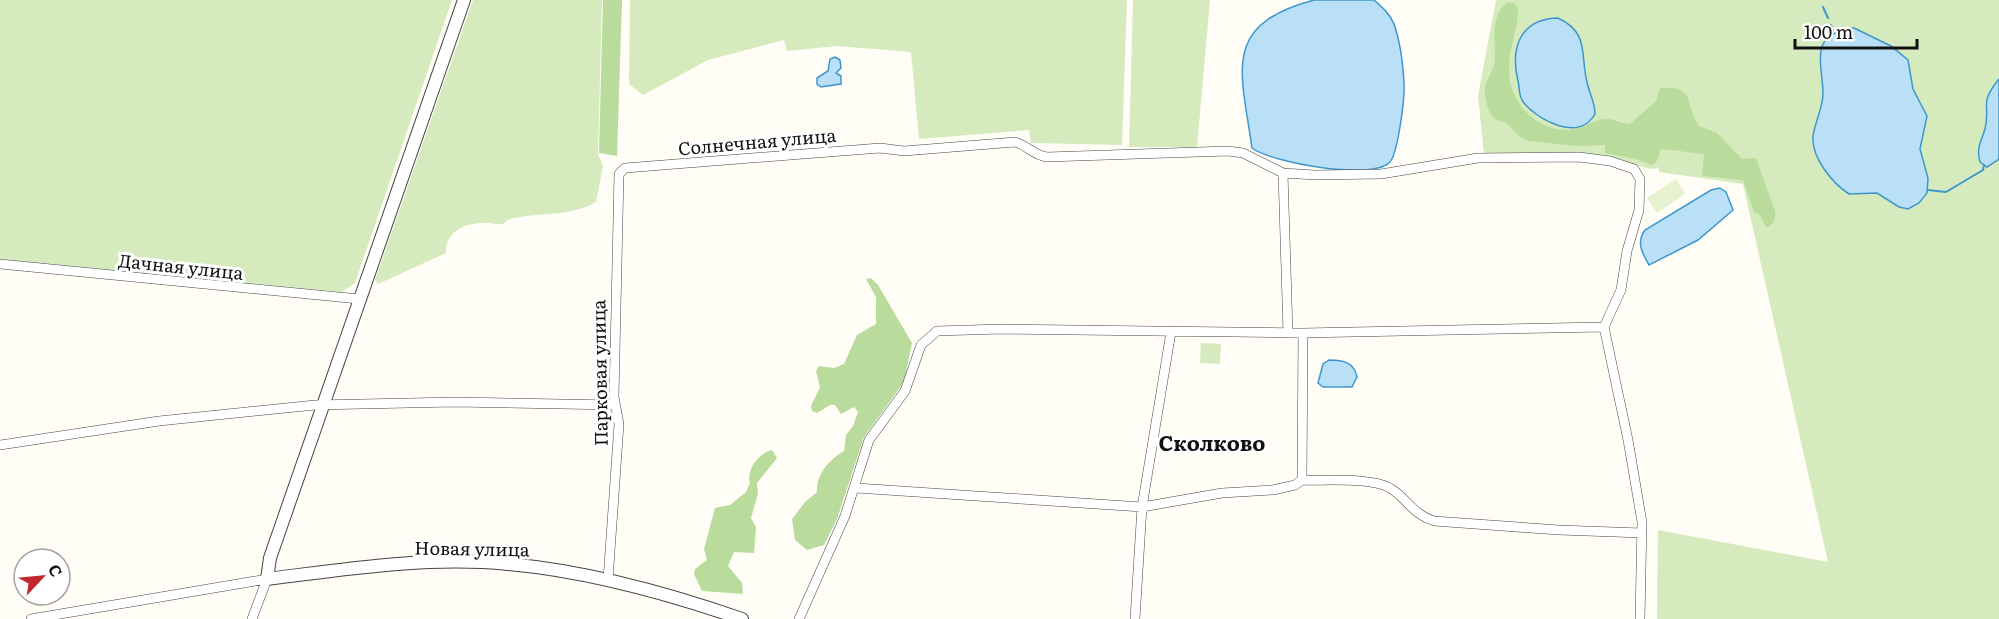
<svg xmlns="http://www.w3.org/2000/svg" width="1999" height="619" font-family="Literata,serif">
<rect width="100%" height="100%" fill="#fffdf5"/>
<!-- green -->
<path fill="#d5ebbd" d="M0,0H452L355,283L342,292L0,259Z
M473,0H602L598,154L603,166L596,202C571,217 538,212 510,219C507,220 505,223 502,224C497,225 489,222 484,223C464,223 445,232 446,253L378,284L375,280Z
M630,0H1127L1122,145L1031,143L1029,130L919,139L911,52L837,46L787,51L784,40L708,60L643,95L629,84Z
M1133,0H1210L1197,147H1129Z
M1496,0H1999V619H1657L1658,530L1828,562L1743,184L1659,172V168L1650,169L1610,157L1484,154L1478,96Z
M1201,343L1221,344L1220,364L1200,363Z"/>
<!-- forest -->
<path fill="#b9dc9c" d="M603,0H622L617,156L599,153Z
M1508,2L1514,3L1518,9C1518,29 1509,49 1509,68C1508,101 1535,131 1569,130C1582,130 1591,121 1604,119C1614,118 1621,124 1630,124L1656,101L1660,88C1697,85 1684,104 1699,126L1717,133L1742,159L1756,158L1775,211C1776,220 1774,224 1766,228L1760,215L1754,212L1743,180L1702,176L1704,154L1661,149L1656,163L1651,165L1636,159L1605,153V145L1577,146L1529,141C1519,138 1515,131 1507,124C1504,121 1499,121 1495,119C1488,114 1484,96 1485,88C1486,79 1495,69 1495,58C1495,39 1490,15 1508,2Z
M871,278L878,285L912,343L904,382L864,437L837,519L824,545L807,550L795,540L792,519L805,502L817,492C816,474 829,460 844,451L846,435L853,426L858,412L854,407L841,414L835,405H830L817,413L812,411L811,406L820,387L816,371L819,366L834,368L844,364L857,335L876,324V297L866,279Z
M772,450L777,458L757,483L758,494L751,518L756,527L754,553L734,552L728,566L742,583L743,594L702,591L694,574L695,569L707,560L704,549L715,508L730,505L746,492L750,483C746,469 759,453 772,450Z"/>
<!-- pitch -->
<path fill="#e6f2cf" d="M1676,179L1685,194L1657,213L1647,198Z"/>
<!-- water -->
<path fill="#b9e0f7" stroke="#3f96cf" stroke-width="1.5" d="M1314,0H1374C1382,7 1390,14 1394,24C1400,41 1403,65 1404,83C1405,96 1398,156 1389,163C1370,180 1272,163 1252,148C1241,70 1221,25 1314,0Z
M1558,18C1590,33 1580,55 1587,82C1589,93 1595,102 1595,114C1579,142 1539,121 1524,103C1518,96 1520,88 1518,81C1510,48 1520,19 1558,18Z
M1854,28L1891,46L1908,60L1913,89L1927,116L1920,149L1928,178L1927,193L1919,203L1908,209L1899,207L1877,193L1849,194C1832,183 1811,157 1813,136C1815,122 1822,110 1823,95C1823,64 1807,33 1854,28Z
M835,57L840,60L841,68L836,73L841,76V84L821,87L817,84V78L828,71L830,59Z
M1999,79V159L1987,167L1980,162C1976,148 1981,142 1985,129C1991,104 1978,105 1999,79Z
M1720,188L1726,192L1733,210L1698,240L1649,265C1642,253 1636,242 1645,230L1711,190Z
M1329,360C1343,360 1354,362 1357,377L1352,387H1323L1318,383L1323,364Z"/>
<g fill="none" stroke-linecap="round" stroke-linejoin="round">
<!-- stream -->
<path stroke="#3f96cf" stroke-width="2" d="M1823,7L1828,18
M1831,25L1834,34
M1928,190L1946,192L1983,170L1984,165"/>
<defs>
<path id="minor" d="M1283,173L1288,333
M0,264L359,299
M1303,333L1302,480C1325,481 1371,477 1390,488C1408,499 1412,514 1434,521L1559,530L1642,533
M0,445L159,421L315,405L455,402L615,405
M856,488L1142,507L1222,493L1273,490L1295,485L1302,480
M608,580L619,424L614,397L619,174L625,168L880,148L904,151L1015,142C1027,145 1033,155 1047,157L1228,151L1243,153L1283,173L1315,175L1381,174L1478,158L1579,157L1610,161L1634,169L1640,179L1639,210L1627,251L1621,290L1604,327L1628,440L1642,522L1640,619
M31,619L267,579
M252,619L267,579
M799,619L845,516L869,440L905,391L921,345L937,331L1001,329L1303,333L1604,327
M1135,619L1142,507L1171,332"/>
<path id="tertiary" d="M464,0L270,558L267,579C346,569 428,556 508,564C588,571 667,593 742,619"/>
</defs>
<!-- minor casing -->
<use href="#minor" stroke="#444" stroke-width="10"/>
<!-- tertiary casing -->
<use href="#tertiary" stroke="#444" stroke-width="14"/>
<!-- minor -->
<use href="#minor" stroke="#fff" stroke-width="9"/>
<!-- tertiary -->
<use href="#tertiary" stroke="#fff" stroke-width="12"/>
</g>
<g text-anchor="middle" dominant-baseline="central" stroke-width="6" stroke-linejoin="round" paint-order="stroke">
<!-- street labels -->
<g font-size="18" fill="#111" stroke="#fff">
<text transform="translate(757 141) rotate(-5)">Солнечная улица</text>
<text transform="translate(181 266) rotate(6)">Дачная улица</text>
<text transform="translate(599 373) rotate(-91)">Парковая улица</text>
<text transform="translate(472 548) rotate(1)">Новая улица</text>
</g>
<!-- quarter labels -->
<g font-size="21" font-weight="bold" fill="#111" stroke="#fff">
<text x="1212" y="441">Сколково</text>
</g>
</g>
<!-- north arrow -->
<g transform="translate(42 577) rotate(64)"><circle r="28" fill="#ffffff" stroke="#a0a0a0" stroke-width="1.5"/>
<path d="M0-4.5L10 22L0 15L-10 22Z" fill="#c4262e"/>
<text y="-9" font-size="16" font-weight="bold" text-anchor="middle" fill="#111111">С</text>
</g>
<!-- scale -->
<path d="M1795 39v9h122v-9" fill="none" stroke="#111111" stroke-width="3"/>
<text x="1804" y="39" font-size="18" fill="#111111" stroke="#ffffff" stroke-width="4.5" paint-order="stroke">100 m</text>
</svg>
